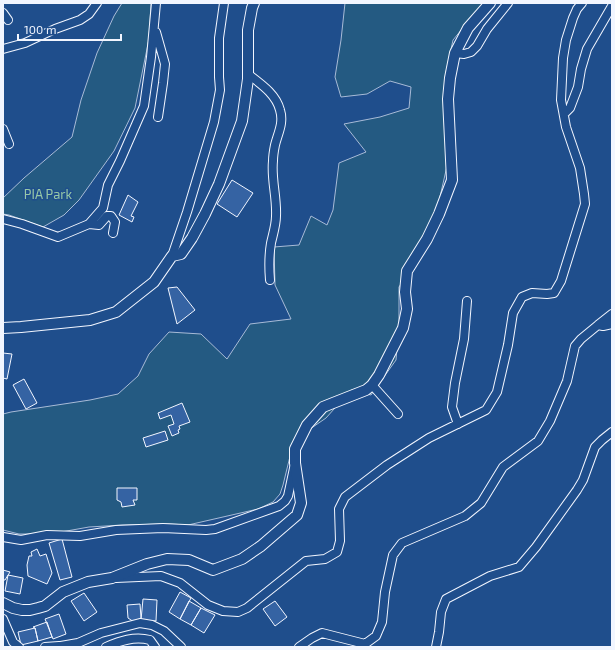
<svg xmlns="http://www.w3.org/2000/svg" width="615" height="650" font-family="'Exo 2',sans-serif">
<rect width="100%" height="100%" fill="#1f4e8c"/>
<!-- green -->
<path fill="#245a82" stroke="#a8bbd7" d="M122,3H151L149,39L135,108L114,151L79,200L64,215L43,227L9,215L3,214V198L24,178L72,137L81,100L97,53L114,16Z
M345,3H487L467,23L453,40L446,72L447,166L429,245L421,254L399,287V324L396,360L371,395L351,390L326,418L294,440L283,485L280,494L273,502L258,509L188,525L169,524L122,525L89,527L61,532L35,534H19L3,530V414L11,412L90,400L118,394L138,376L149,354L169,332L201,334L227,359L250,324L291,319L275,285L274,247L299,245L311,216L327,225L333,210L339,163L366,152L344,124L380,117L409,108L411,87L390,81L367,94L341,97L335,77L341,40Z"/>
<!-- building -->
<path fill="#3563a3" stroke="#f2f6ff" d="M232,180L253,193L237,217L217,204Z
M128,195L138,202L131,216L134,217L132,222L119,215Z
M177,287L195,310L177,324L168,288Z
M3,353L12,354L7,379L3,378Z
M24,379L37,403L26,409L13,385Z
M182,403L190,422L179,426L180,429L178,430L179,433L172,436L168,426L174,424L171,415L160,419L158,413Z
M165,431L168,440L146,447L143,438Z
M117,488H137V500H133L135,505L122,507L121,502L117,500Z
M62,539L72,577L60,580L49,543Z
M37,549L40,556L46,554L52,573L47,584L28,576L27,565L29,556H32L31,552Z
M3,570L10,572L5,580H3Z
M8,575L23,578L20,594L5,591Z
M180,592L191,598L180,619L169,612Z
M84,593L97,612L84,621L71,601Z
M143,599L157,600L156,621L141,620Z
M189,601L201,608L191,625L180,619Z
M275,601L287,617L275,626L263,609Z
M140,604L141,618L134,622L128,618L127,605Z
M201,608L215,615L204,633L191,625Z
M59,614L66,634L53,639L45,619Z
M47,622L52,637L38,641L35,628L33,627Z
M35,628L38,641L21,645L18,632Z"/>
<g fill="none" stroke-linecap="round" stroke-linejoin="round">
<defs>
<path id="minor" d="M3,13L8,20
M156,32L165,64L163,83L158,117
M3,49L25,43L55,29L80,20L89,14L97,3
M455,53L464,54L471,52L477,46L487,29L508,3
M248,74C261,84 276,94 280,110C284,123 278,133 275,145C274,150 273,156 273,161C271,179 277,197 276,216C276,225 273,234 271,243C269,255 269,268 270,280
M564,114L570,108L578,87L581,69L587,49L612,6
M3,129L9,144
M3,219L22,224L58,237L89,224L103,208L108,185L120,161L144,106L151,57L156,3
M89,224L99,225L107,216H111L115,222L113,233
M172,256L187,212L214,122L220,90L219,77V38L224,3
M598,325L612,314
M372,385L398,414
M458,424L452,407L455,383L464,339L467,301
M3,537L21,540L47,535L80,536L116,530L163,528L206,530L215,529L279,506L285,501L288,496L294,468
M116,578L161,576L180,583L208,605L223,611L238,612L247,608L306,561L325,559L337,552L340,541L339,509L345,497L387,465L429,438L486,410L497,392L508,345L513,313L522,297L532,293L547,294L554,293L561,281L585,204L584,194L580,168L566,127L561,100L563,58L566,40L573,18L577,9L582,3
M3,619L13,642L19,647
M45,647L59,646
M55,647L78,643L101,633L140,623L152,625L164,631L181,647
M106,647C120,641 134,636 150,640L155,647
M299,647L312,638L322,633L365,644L376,636L382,622L385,592L393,555L402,543L465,516L481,503L503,467L538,441L550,421L567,381L575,346L581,339L598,325L603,326L612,324
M436,647L439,632L441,612L446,599L490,576L519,567L536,547L577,490L583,480L595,447L602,440L612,432"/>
<path id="major" d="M3,328L21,327L90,320L116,312L154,282L172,256L181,254L192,238L205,214L219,184L242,121L248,79V30L252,8L254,3
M3,603L13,608L22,610H30L38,608L45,606L63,592L88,582L112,578L147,564L167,559L189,560L213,570L242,559L261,546L297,515L301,503L295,463V449L307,425L323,407L333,403L366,390L372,385L379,375L403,328L407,309L405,292L407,271L427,239L439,214L452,180L448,99L450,78L455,53L468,28L490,3"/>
</defs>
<!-- minor casing -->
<use href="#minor" stroke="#f2f6ff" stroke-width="10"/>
<!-- major casing -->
<use href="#major" stroke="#f2f6ff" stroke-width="12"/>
<!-- minor -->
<use href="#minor" stroke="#1f4e8c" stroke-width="8"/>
<!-- major -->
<use href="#major" stroke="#1f4e8c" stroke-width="10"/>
</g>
<g text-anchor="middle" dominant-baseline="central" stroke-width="3" stroke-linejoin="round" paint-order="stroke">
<!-- park labels -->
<g font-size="13" fill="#97c8a6" stroke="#1f4e8c">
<text x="48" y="194">PIA Park</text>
</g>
</g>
<!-- border -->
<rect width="615" height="650" fill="none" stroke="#f2f6ff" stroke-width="8"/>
<!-- scale -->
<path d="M18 34v6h103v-6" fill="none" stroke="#f2f6ff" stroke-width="2"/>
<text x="24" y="34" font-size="12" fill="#f2f6ff" stroke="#1f4e8c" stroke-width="3" paint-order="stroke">100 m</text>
</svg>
